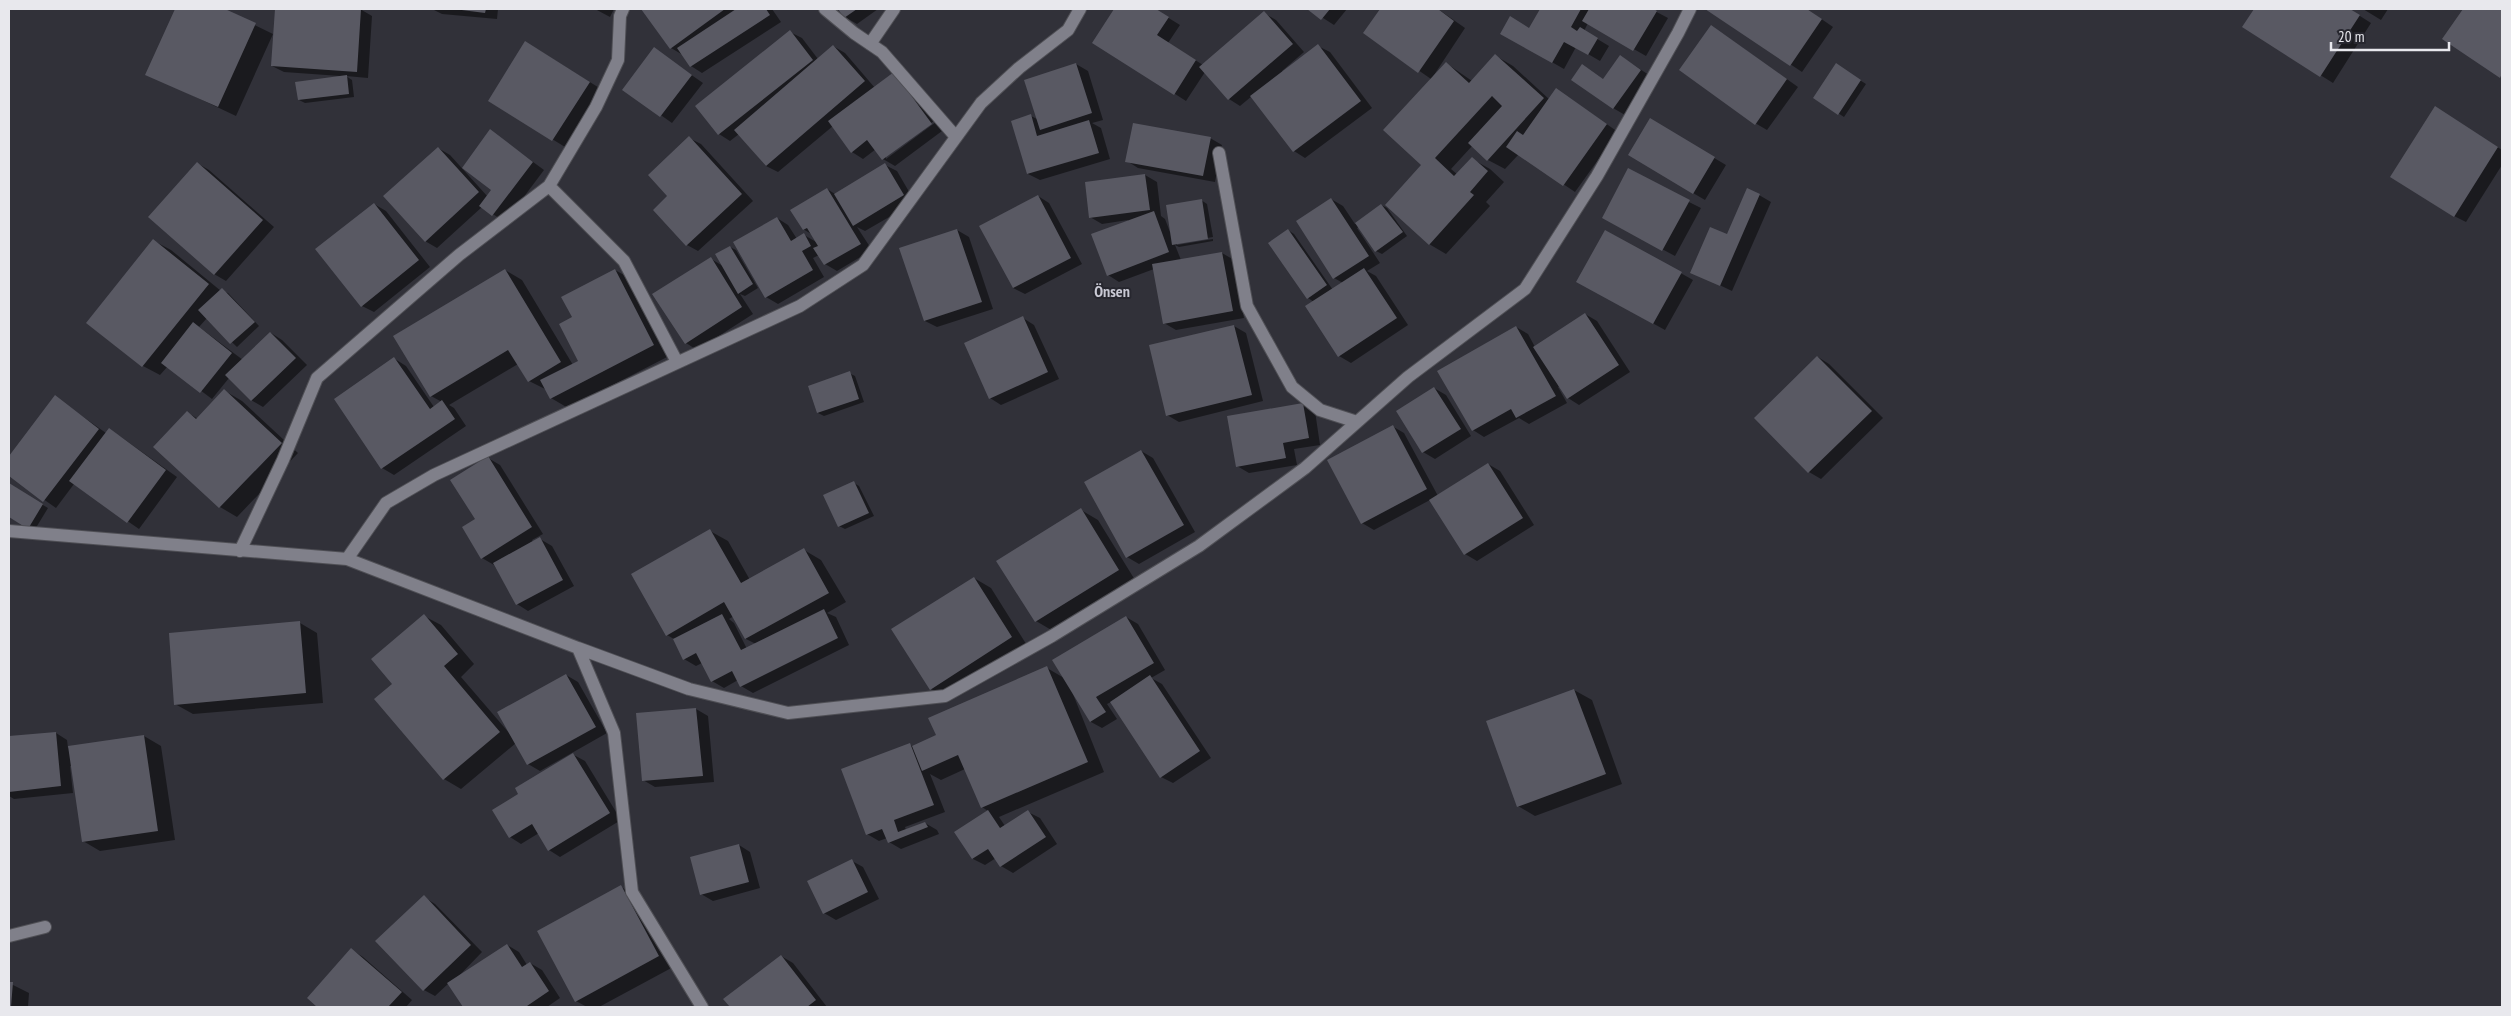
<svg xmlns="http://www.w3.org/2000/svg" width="2511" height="1016" font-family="'PT Sans Narrow',sans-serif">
<rect width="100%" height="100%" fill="#313139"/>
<!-- shadow -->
<path fill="#0007" fill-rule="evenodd" d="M176,9H222L273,34L236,116L147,74Z
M276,9H360L372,16L368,78L346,76L352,80L354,97L305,103L299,100L340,76L284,72L272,66Z
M432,9H498L497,19L442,14Z
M595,9H614L610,17Z
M642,9H772L781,22L702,73L691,66L683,55L671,48Z
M839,9H878L857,24L845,17Z
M1115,9H1154L1180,25L1168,43L1203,65L1264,13L1276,20L1304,52L1282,71L1283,72L1318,46L1330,52L1372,108L1305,158L1294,151L1252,96L1240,106L1229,99L1205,72L1186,101L1094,42Z
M1309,9H1347L1334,25Z
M1382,9H1438L1465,28L1432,78L1446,63L1472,81L1496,56L1513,66L1550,100L1568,97L1618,132L1575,192L1519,154L1505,169L1488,160L1473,145L1451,169L1458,175L1472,159L1490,169L1504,182L1486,202L1490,206L1446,254L1429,244L1423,165L1431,79L1365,33Z
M1542,9H1651L1668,18L1646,56L1588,23L1584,31L1609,46L1600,61L1576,47L1564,69L1501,33L1530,29Z
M1707,9H1807L1833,27L1802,72Z
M2256,9H2349L2371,23L2333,83L2244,27Z
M2363,9H2388L2381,20Z
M2465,9H2502V78L2444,39Z
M790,32L802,38L818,59L833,46L845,53L875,88L894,74L935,120L886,156V159L936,122L942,131L895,166L883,159L876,149L863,159L852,152L833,126L778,172L766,166L739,134L730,141L719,134Z
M1723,34L1798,87L1767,130L1755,123Z
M537,49L601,89L565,147L489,100Z
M654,49L703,83L672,123L624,89Z
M1620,56L1652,77L1625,115L1613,108L1604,80Z
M1076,64L1088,71L1103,120L1092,123L1101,128L1110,159L1040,180L1028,174L1012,122L1031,116L1039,120Z
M1836,65L1866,84L1844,117L1815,98Z
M2447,115L2502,150V165L2466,222L2454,216Z
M1650,120L1726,165L1705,200L1693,193Z
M491,131L544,170L505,222L482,207L437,248L425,241L438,148L450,155L488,197L493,190Z
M689,138L701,144L753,201L698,251L687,245L669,196Z
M1210,138L1222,145L1215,182L1138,168L1127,161Z
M197,163L209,170L274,227L226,281L214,274Z
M885,165L897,171L915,202L865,231L857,227L872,250L837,271L825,264L819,255L813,258L824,277L778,304L766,297L777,218L788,225L797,239L804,235L818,243L813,235L803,229L827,189L835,194Z
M1145,175L1157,182L1161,216L1165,219L1170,232L1201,200L1207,204L1213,237L1177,243V245L1213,239V241L1179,247L1175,245L1181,260L1222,253L1234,260L1244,318L1176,330L1164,323L1154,269L1119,282L1108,275L1128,220L1102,224L1090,217Z
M1759,195L1771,202L1732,291L1692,272L1728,236Z
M1038,196L1049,203L1082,264L1025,294L1013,288Z
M1331,199L1343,206L1355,224L1381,205L1387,208L1407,236L1382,254L1376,251L1359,227L1357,228L1380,263L1367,271L1376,276L1408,325L1351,363L1339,356L1314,302L1308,298L1288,230L1294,234L1333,290L1343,283L1334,278Z
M1689,202L1701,208L1675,256L1615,224Z
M374,204L386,211L430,267L374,312L362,306Z
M957,230L969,237L993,309L937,327L925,321Z
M1606,231L1693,280L1665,330L1589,288Z
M154,241L171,250L221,291L228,293L259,326L237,347L207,318L199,327L243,360L271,333L282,340L307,365L263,407L251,400L229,378L212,399L168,366L160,375L143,366Z
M730,247L736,250L758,288L745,296L740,294L753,314L697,350L686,343L711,259L723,266Z
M505,270L522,280L573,365L580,362L573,317L615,270L633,280L671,355L568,408L551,398L547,390L529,381L518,364L449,405L454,408L466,426L394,475L382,468L395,359L406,366L434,407L442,402L431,396Z
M1585,314L1597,321L1630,372L1579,405L1568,398L1560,386L1558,387L1567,403L1529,424L1519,418L1484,437L1473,430L1516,327L1528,334L1535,347Z
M1023,318L1034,325L1059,379L1001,405L990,398Z
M1234,326L1246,333L1263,401L1179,422L1167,415L1150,346Z
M1818,357L1829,364L1883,418L1821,479L1809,472L1756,418Z
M849,373L855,376L864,402L824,416L818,413Z
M1434,388L1446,395L1471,436L1435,459L1423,452Z
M225,391L242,401L298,453L237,517L220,507L155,447L187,412L198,419Z
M55,397L106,433L109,430L121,437L177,477L139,529L74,484L56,508L9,475V458Z
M1303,405L1315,411L1320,445L1294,449L1297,465L1249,473L1237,466Z
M1392,426L1404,433L1438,496L1488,464L1500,471L1534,525L1477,561L1465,554L1430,500L1374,530L1362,523Z
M1141,451L1153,458L1195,532L1139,564L1127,557Z
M488,458L500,465L543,534L532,540L533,542L540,539L552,546L574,586L528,611L517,604L494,565L482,558L476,520Z
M854,483L859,486L874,516L845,529L839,526Z
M9,485L48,508L34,531L9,516Z
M1081,510L1098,520L1135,580L1053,631L1036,621Z
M710,531L728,541L750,580L804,550L821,560L846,602L827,613L836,617L849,645L753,693L741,686L738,680L724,688L712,681L702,663L696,666L684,659L674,639L667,635ZM734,616L746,639L756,644L747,649L734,623L729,619Z
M974,578L991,588L1028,647L948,699L931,689Z
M424,616L441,625L474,664L461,677L510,734L566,675L578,682L607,733L540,771L528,764L516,743L461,789L444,779L394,684Z
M1126,617L1138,624L1165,670L1151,678L1162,684L1211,758L1173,783L1161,777L1111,702L1107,704L1117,719L1102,728L1091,722L1071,689L1104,772L999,817L1005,826L1028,812L1040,818L1057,844L1013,873L1001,866L996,858L985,865L973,859L956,833L988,811L982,807L965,769L941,780L930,774L945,812L905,827L906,830L925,823L937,830L939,834L901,849L889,842L887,838L879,841L867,834L910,745L914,747L938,736L1047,668L1064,678Z
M300,623L317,633L323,703L193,714L175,704Z
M1574,690L1592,700L1622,784L1535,816L1518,806Z
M696,709L708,716L714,782L655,787L643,780Z
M56,733L67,740L68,748L144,736L161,746L175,840L100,851L83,841L72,766H70L73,793L14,799L9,796V738Z
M572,754L585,761L621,820L560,857L549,850L539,833L521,844L510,837L520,794Z
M739,845L750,852L760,888L713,901L701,894Z
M852,861L863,867L879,899L836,920L824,913Z
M621,887L638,897L675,966L599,1007H587L576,1001Z
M424,897L435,904L482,952L457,978L507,945L519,952L527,965L530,963L542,970L560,998L547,1007H464L449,983L435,996L424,990Z
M352,950L363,957L412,1000L406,1007H319L309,998Z
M781,956L793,963L827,1007H731L725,999Z
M9,983L29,993L28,1007H9Z"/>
<!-- building -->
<path fill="#595963" d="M175,9H225L256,23L218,107L145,75Z
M275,9H361L357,72L271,66Z
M454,9H486L485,13Z
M641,9H725L670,49Z
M736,9H766L770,15L690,67L677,48Z
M838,9H857L844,18Z
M1114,9H1156L1169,17L1157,35L1196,60L1174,95L1092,43Z
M1307,9H1330L1321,20Z
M1380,9H1438L1454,21L1418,73L1363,33Z
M1540,9H1581L1571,27L1577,31L1580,27L1598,38L1588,55L1564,42L1552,63L1500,34L1510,16L1529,28Z
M1589,9H1654L1657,11L1633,51L1582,21Z
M1705,9H1807L1822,19L1790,66Z
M2254,9H2350L2360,15L2320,77L2242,27Z
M2463,9H2502V74L2500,78L2442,39Z
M1264,11L1293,44L1228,100L1199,67Z
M1711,25L1787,79L1755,125L1679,70Z
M790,30L813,60L718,135L695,106Z
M525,41L590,82L552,141L488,101Z
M1318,44L1361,101L1293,152L1250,96Z
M833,45L865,81L766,166L734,130Z
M654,47L692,75L660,117L622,90Z
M1495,54L1544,98L1487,161L1468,143L1502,106L1492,96L1435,158L1454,176L1472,157L1488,171L1470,192L1474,195L1429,245L1385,205L1421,165L1383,130L1446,62L1469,83Z
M1620,55L1641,70L1613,109L1571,80L1582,64L1603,79Z
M1076,63L1092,113L1040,130L1024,80Z
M1836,63L1861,80L1838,115L1813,98Z
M894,72L932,124L882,160L867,140L851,153L828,121Z
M347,75L349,94L298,100L295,82Z
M1556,88L1607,124L1563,186L1506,147L1517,131L1523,135Z
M2435,106L2498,147L2454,217L2390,177Z
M1031,114L1037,136L1089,120L1099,153L1027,174L1011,121Z
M1650,118L1715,157L1693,194L1628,155Z
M1133,123L1211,137L1203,176L1125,162Z
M490,129L533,162L492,216L479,206L491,190L462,168Z
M689,136L742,194L686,246L653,210L667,196L648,175Z
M438,147L479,192L425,242L383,196Z
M197,162L263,220L214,275L148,217Z
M885,163L904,195L853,226L834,194Z
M1628,168L1690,200L1662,251L1602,218Z
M1145,174L1150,210L1089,218L1085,182Z
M827,188L861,244L824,265L813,248L818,246L807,228L803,230L790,210Z
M1747,188L1760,194L1720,286L1690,273L1710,227L1727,234Z
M1038,195L1071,258L1013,288L979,226Z
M1331,198L1369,256L1333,279L1296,221Z
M1202,199L1208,239L1172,245L1166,205Z
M374,203L419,260L361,307L315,249Z
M1381,204L1403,232L1375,252L1355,223Z
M1154,211L1169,252L1107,276L1091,234Z
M777,217L791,241L804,233L811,246L802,251L813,270L765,298L733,242Z
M957,229L982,302L924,321L899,248Z
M1288,229L1327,285L1307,299L1268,243Z
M1605,230L1682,272L1653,324L1576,282Z
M153,239L209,284L142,367L86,323Z
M730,246L753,284L738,294L715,254Z
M1222,252L1233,311L1163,324L1152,264Z
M711,257L742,307L685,344L652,294Z
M1364,268L1397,318L1338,357L1305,306Z
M505,269L561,362L528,382L508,350L430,397L393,336Z
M615,269L654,345L550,399L540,380L578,361L559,324L572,317L561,297Z
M222,288L255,322L230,344L198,310Z
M1585,313L1619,365L1567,399L1533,347Z
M1023,316L1048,372L989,399L964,343Z
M193,322L232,353L200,393L161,363Z
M1234,325L1252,395L1166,416L1149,345Z
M1516,326L1556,396L1516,418L1511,409L1472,431L1437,371Z
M270,332L296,358L251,401L225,375Z
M1817,356L1872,411L1808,473L1754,418Z
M394,357L430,409L442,400L455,419L381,469L334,399Z
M850,371L859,399L817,413L808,386Z
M1434,387L1461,429L1422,453L1396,411Z
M224,389L282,443L219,508L153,447L187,411L196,419Z
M55,395L99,429L43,502L9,476V456Z
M1303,403L1309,438L1283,443L1286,458L1236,467L1227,416Z
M1393,425L1427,489L1361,524L1327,460Z
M109,428L166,470L127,523L69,481Z
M1141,450L1184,525L1126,558L1084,482Z
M488,456L532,527L481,559L462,527L475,519L450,480Z
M1488,463L1523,518L1464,555L1429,500Z
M854,481L869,513L838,527L823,495Z
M9,483L43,504L28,529L9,517Z
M1081,508L1119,570L1035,622L996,561Z
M710,529L741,583L804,548L829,593L745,639L724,602L666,636L631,574Z
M540,537L563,580L516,605L493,563Z
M974,577L1012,637L930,690L891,629Z
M824,609L838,638L740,687L732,671L711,682L696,653L683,660L673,639L722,614L741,650Z
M424,614L458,654L444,666L500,732L443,780L374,699L392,684L371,659Z
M1126,616L1154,663L1096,697L1106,712L1090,722L1052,660Z
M300,621L306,693L174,705L169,633Z
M1047,666L1088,762L981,808L958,755L922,771L912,746L936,735L928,718Z
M566,674L596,727L527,765L497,712Z
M1150,675L1200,751L1160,778L1110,702Z
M1574,689L1606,774L1517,807L1486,721Z
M696,708L703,776L642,781L636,713Z
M56,732L61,786L9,792V736Z
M144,735L158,831L82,842L68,746Z
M910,743L934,805L894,820L898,832L925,822L928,827L888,843L882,829L866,835L841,769Z
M573,753L610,813L548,851L532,824L509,838L492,810L518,794L515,788Z
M988,810L1000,828L1028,810L1046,837L1000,867L988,849L972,859L954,832Z
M739,844L749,882L700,895L690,857Z
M852,859L868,892L823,914L807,881Z
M621,885L659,956L575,1002L537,931Z
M424,895L471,945L423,991L375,941Z
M507,944L522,967L530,962L549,991L527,1006L529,1007H463L447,983Z
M351,948L402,992L388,1007H317L307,998Z
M781,955L816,1000L807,1007H730L723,999Z
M9,982H13L11,1007H9Z"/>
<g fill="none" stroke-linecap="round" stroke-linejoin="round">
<defs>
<path id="minor" d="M825,9L854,33L882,52L956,137
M870,44L894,9
M1219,153L1247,306L1292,387L1320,410L1357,422
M549,186L624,261L677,362
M9,531L347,559L578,648L614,733L632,892L702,1007
M240,551L283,460L317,378L459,255L549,186L596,107L618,60L620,16L623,9
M347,559L386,503L434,475L800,306L863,265L981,103L1019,68L1068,30L1080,9
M578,648L689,689L788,713L945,696L1052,636L1199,546L1305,468L1408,377L1525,289L1597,176L1678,33L1690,9
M9,936L45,927"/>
</defs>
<!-- minor casing -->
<use href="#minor" stroke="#4f4f55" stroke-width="14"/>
<!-- minor -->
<use href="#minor" stroke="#80808a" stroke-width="12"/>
</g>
<g text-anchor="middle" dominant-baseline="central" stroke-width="4" stroke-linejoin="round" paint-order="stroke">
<!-- quarter labels -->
<g font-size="16" font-weight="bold" fill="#c9c9d4" stroke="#27272f">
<text x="1112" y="291">Önsen</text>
</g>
</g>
<!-- border -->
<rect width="2511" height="1016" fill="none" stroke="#e8e8ed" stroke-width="20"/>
<!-- scale -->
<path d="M2331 42v8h118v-8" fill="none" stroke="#e8e8ed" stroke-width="2.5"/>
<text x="2338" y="42" font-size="15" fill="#e8e8ed" stroke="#27272f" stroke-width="4" paint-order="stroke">20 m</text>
</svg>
